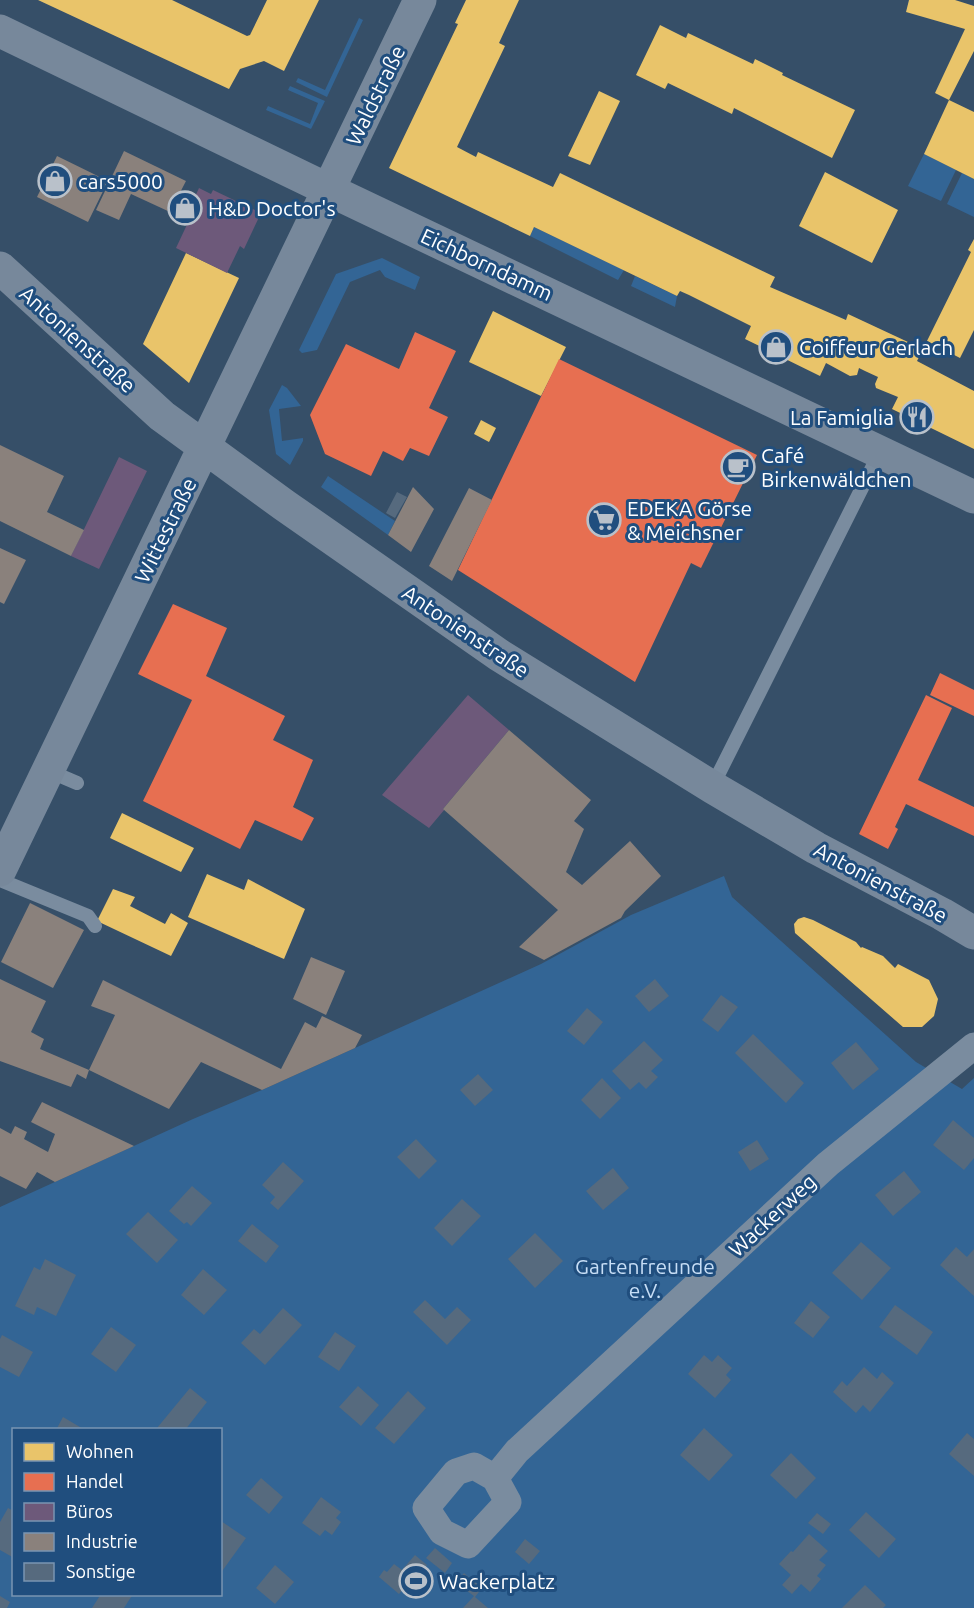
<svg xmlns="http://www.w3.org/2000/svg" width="974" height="1608" font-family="Ubuntu,sans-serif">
<rect width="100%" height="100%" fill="#364f68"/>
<!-- green -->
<path fill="#336595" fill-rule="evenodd" d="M359,18L363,20L327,97L296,82L298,78L325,90Z
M290,86L325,101L311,129L266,110L268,106L310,124L318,103L288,90Z
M924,154L956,170L941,201L908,186Z
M962,173L974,179V217L947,204Z
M534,227L624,270L618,280L530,236Z
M382,258L420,277L415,290L385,277L380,270L350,282L317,350L302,353L299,350L336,274Z
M635,276L677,296L675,307L631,286Z
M282,385L287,388L301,406L279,409L282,441L303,438V441L290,465L276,454L269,410Z
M328,476L395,521L388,535L321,487Z
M724,876L732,897L916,1062L962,1089L974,1078V1608H0V1207L193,1119L262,1090L541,964L631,915ZM14,1430H220V1594H14Z"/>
<!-- homes -->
<path fill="#e9c46a" d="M38,0H172L247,36L250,35L267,0H319L284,71L264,61L240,69L229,89Z
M466,0H519L499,43L505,46L457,147L476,157L478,152L553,187L560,173L775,277L770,287L846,320L848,314L923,349L917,361L974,391V449L892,409L898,397L876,388L875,384L878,377L865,371L859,368L857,375L850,376L826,363L820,376L745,339L751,326L689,295L680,291L677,296L534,227L530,236L389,168L458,24L455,23Z
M909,0H955L974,6V51L949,100L935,93L965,29L906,12Z
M660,25L686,38L688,33L753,64L755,59L783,73L782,75L855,110L832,158L734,108L732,114L668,83L665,89L636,75Z
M599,91L620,101L590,165L568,156Z
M949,100L974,112V179L924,154Z
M825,172L898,210L872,263L799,226Z
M974,239V330L960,358L927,341L971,252L968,250Z
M186,253L239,278L189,383L143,344Z
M493,311L566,347L541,396L469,362Z
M481,420L496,428L489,442L474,434Z
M122,813L194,848L181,872L110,838Z
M207,874L244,890L248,879L305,909L284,959L188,917Z
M113,889L135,897L130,906L165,924L171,913L188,923L171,956L97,921Z
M804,917L813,920L856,942L861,948L862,947L883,956L895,968L898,964L929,980L938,999L934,1016L922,1027H903L795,933L794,924L798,919Z"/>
<!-- shops -->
<path fill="#e76f51" d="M415,332L456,351L429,408L448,417L429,456L410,448L403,461L383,451L371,476L325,454L310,415L346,344L399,369Z
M559,359L757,455L701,568L691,563L635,682L458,570Z
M173,604L227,628L206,676L285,716L273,740L313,760L293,807L314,818L302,841L255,820L240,849L143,801L192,700L138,674Z
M940,673L974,690V716L930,695Z
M926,695L952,708L918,780L974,807V836L906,804L895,827L898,829L888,849L859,834Z"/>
<!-- offices -->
<path fill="#6d597a" d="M199,188L211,194L213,190L261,213L244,249L240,246L227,273L176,248L192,214L188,212Z
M119,457L147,471L99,569L71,556Z
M468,695L509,730L443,809H445L429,828L382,795Z"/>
<!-- industry -->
<path fill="#8a817c" d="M124,151L186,181L170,212L131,194L119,220L96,210Z
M57,156L108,181L88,222L37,197Z
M0,445L64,476L47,512L84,530L71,556L0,521Z
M413,487L434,509L411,552L388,535Z
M469,488L492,500L452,581L429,566Z
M0,548L26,560L4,604L0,602Z
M509,730L591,800L574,821L584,829L566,872L582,885L630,841L661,876L625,911L621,918L544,960L519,947L558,910L443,809Z
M30,903L84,930L53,988L1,962Z
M311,957L345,971L326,1015L293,999Z
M0,979L46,1001L31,1032L44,1039L40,1049L89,1070L86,1079L77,1074L71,1087L0,1061Z
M103,980L281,1069L305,1022L316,1028L322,1016L362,1035L355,1048L262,1090L201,1062L169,1109L89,1070L115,1015L91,1006Z
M42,1102L134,1146L55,1182L37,1172L26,1189L0,1176V1128L11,1134L15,1126L27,1132L24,1139L48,1152L55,1134L31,1122Z"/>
<!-- building -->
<path fill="#566a7e" d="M397,492L407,497L395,518L386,513Z
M655,979L669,996L649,1012L635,996Z
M721,995L738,1007L718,1032L702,1020Z
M587,1008L603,1022L584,1045L567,1031Z
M753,1034L804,1083L786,1103L735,1053Z
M644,1041L663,1060L651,1071L658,1077L646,1089L639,1082L630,1090L612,1071Z
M856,1042L879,1069L853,1090L831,1063Z
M478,1074L493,1090L475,1106L460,1090Z
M602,1078L621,1098L600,1119L581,1100Z
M953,1120L974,1138V1158L964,1170L933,1145Z
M416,1139L437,1161L419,1179L397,1157Z
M757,1140L769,1159L750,1171L738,1152Z
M283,1162L304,1181L278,1210L270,1203L275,1197L262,1185Z
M613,1168L629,1188L603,1210L586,1191Z
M904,1171L921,1192L893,1216L875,1195Z
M192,1186L212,1203L191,1226L187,1222L184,1224L169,1211Z
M462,1199L481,1216L452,1246L434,1228Z
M148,1212L178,1240L157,1263L126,1234Z
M252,1224L279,1246L266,1263L238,1241Z
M535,1233L563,1261L535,1288L508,1259Z
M861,1242L891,1268L862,1300L832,1273Z
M956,1247L967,1257L974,1249V1296L940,1265Z
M45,1259L76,1275L56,1316L37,1307L34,1315L15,1306L34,1267L40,1270Z
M203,1269L227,1290L204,1315L181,1295Z
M425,1300L445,1319L457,1307L471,1320L447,1345L413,1312Z
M811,1301L830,1317L813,1338L794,1323Z
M895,1305L933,1332L917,1355L879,1327Z
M283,1308L302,1325L265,1365L241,1343L254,1329L260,1334Z
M111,1327L136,1345L116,1372L91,1354Z
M335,1332L356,1346L339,1371L318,1357Z
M2,1335L33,1352L19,1377L0,1367V1339Z
M704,1355L712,1362L718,1355L732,1368L726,1375L731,1380L715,1398L688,1374Z
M864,1367L877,1379L882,1372L894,1383L870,1412L863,1405L856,1413L833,1392L842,1381L847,1386Z
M358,1386L379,1405L361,1426L339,1407Z
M190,1388L207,1402L185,1430H159L157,1428Z
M408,1391L426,1408L394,1444L375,1428Z
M63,1417L85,1430H56Z
M704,1428L733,1455L709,1481L680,1455Z
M967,1433L974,1439V1476L949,1454Z
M791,1453L816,1478L796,1499L770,1475Z
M261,1478L283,1497L269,1514L246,1495Z
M321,1497L341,1512L336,1518L341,1522L332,1535L325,1530L320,1536L302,1523Z
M8,1508L14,1511V1558L0,1550V1522Z
M866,1512L896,1539L879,1558L849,1530Z
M817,1513L831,1524L823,1534L808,1523Z
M221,1521L246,1538L220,1574V1522Z
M809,1534L828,1551L819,1560L826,1565L817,1576L821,1579L810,1592L801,1584L792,1594L782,1585L791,1575L779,1564L791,1551L793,1552Z
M525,1539L540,1551L529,1564L515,1552Z
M435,1548L452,1563L445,1573L426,1558Z
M415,1555L427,1565L407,1589L405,1587L399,1594L379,1577L384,1570L387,1572L394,1564L402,1570Z
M275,1565L294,1582L275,1604L256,1588Z
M464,1573L482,1588L475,1597L488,1608H463L474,1596L456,1583Z
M865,1585L886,1605L883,1608H842Z
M101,1594H133L124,1608H92Z
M0,1596L10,1602L7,1608H0Z"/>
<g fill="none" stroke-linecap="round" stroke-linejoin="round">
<!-- service -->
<path stroke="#7a8c9f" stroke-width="14" d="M49,771L77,783
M712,787L880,452
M0,880L88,916L95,926"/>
<!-- minor -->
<path stroke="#7a8c9f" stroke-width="27" d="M474,1466L495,1478L508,1502L468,1545L442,1532L426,1508L456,1472Z
M495,1478L517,1451L828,1164L974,1046"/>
<!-- secondary -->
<path stroke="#77889b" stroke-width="33" d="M0,31L329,190L974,497
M0,268L162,416L284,505L499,655L712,787L816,848L942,914L974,933
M0,870L420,0"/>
</g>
<!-- icons -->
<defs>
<symbol id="shop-ring" viewBox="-11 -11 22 22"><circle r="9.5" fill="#204e7e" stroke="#b9c1ca" stroke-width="1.5"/><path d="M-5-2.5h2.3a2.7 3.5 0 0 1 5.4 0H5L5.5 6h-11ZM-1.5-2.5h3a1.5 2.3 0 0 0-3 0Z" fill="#b9c1ca"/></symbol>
<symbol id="restaurant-ring" viewBox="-11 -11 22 22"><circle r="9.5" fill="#204e7e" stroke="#b9c1ca" stroke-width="1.5"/><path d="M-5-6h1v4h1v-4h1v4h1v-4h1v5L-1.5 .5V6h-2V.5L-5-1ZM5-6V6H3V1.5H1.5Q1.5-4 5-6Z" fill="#b9c1ca"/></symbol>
<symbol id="cafe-ring" viewBox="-11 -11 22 22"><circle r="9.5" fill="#204e7e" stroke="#b9c1ca" stroke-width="1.5"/><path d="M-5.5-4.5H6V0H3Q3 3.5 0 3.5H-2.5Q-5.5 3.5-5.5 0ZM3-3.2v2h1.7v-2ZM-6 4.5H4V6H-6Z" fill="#b9c1ca"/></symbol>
<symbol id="supermarket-ring" viewBox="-11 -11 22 22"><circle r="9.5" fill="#204e7e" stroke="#b9c1ca" stroke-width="1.5"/><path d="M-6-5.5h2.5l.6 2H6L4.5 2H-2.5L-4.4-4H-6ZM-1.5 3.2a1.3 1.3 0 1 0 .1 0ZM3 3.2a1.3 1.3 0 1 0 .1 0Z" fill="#b9c1ca"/></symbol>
<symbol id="stadium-ring" viewBox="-11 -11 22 22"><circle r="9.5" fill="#204e7e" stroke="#b9c1ca" stroke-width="1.5"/><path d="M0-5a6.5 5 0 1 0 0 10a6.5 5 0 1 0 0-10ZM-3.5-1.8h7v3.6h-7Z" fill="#b9c1ca"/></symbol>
</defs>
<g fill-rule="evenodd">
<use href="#shop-ring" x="36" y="162" width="38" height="38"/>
<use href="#shop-ring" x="166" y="189" width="38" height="38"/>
<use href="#shop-ring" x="757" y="328" width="38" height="38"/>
<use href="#restaurant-ring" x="898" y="398" width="38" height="38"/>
<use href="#cafe-ring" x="719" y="448" width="38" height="38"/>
<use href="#supermarket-ring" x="585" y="501" width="38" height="38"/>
<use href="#stadium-ring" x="397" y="1562" width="38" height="38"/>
</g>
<g text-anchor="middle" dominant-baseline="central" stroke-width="6" stroke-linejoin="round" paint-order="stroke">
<!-- street labels -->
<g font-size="21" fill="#fff" stroke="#204e7e">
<text transform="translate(375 95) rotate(-64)">Waldstraße</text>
<text transform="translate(487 264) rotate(25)">Eichborndamm</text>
<text transform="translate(78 339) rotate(42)">Antonienstraße</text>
<text transform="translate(165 530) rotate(-64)">Wittestraße</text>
<text transform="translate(466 631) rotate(34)">Antonienstraße</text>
<text transform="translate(881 882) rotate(28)">Antonienstraße</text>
<text transform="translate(772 1215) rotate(-43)">Wackerweg</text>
</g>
<!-- poi labels -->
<g font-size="21" fill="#fff" stroke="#204e7e" text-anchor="start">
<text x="78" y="181">cars5000</text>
<text x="208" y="208">H&amp;D Doctor's</text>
<text x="799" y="347">Coiffeur Gerlach</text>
<text x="894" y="417" text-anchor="end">La Famiglia</text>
<text x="761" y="455">Café<tspan x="761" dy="24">Birkenwäldchen</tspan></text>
<text x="627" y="508">EDEKA Görse<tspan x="627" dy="24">&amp; Meichsner</tspan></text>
<text x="439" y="1581">Wackerplatz</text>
</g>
<!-- park labels -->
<g font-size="21" fill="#c7def6" stroke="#204e7e">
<text x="645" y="1266">Gartenfreunde<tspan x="645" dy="24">e.V.</tspan></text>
</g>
</g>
<!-- legend -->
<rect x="12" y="1428" width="210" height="168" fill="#204e7e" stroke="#7995b2" stroke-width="1.5"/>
<rect x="24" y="1443" width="30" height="18" fill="#e9c46a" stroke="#7995b2" stroke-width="1.5"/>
<text x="66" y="1458" font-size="18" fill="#ffffff">Wohnen</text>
<rect x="24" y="1473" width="30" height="18" fill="#e76f51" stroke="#7995b2" stroke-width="1.5"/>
<text x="66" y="1488" font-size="18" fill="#ffffff">Handel</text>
<rect x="24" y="1503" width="30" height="18" fill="#6d597a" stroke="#7995b2" stroke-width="1.5"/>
<text x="66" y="1518" font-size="18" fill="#ffffff">Büros</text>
<rect x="24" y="1533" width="30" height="18" fill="#8a817c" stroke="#7995b2" stroke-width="1.5"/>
<text x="66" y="1548" font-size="18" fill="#ffffff">Industrie</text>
<rect x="24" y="1563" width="30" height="18" fill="#566a7e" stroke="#7995b2" stroke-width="1.5"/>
<text x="66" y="1578" font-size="18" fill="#ffffff">Sonstige</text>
</svg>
